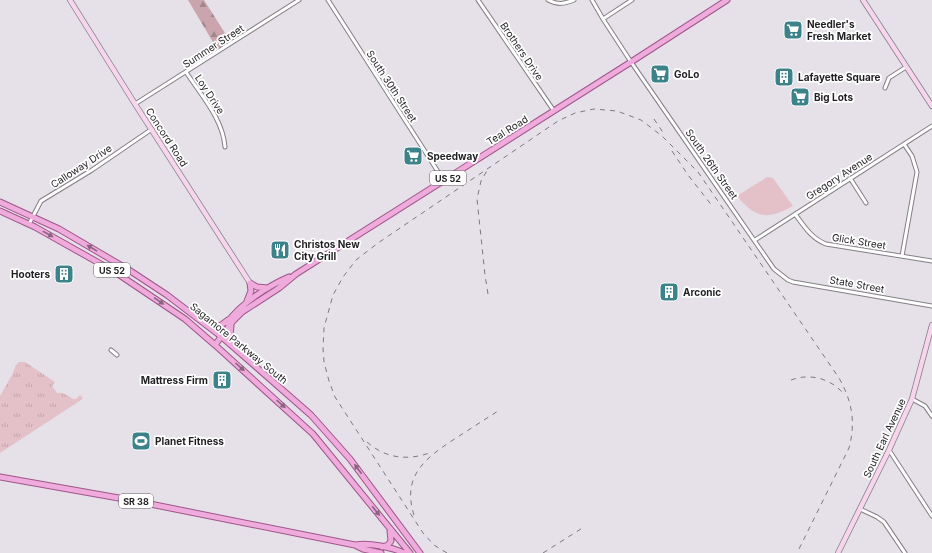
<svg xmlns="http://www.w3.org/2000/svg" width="932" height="553" font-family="Inter,sans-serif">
<defs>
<pattern id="grass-tufts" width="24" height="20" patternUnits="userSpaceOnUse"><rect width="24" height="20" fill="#e4c0c9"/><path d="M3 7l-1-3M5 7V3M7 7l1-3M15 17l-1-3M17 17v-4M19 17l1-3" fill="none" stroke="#c3a5ac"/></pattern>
<pattern id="forest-firs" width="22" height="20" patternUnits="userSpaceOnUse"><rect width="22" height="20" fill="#cba5ae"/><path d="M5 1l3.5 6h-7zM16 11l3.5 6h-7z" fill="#a4868d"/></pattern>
</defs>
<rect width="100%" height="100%" fill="#e6e0e8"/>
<!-- grass -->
<path fill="url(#grass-tufts)" d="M19,362H25L55,382L52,386L57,393H63L73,399H76L80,395L83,398L81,400L0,453V396L12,375L16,365Z"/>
<!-- forest -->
<path fill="url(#forest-firs)" d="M188,0H204L230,41L217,49Z"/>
<!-- park -->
<path fill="#e4c0c9" d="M767,177L773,178L793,206C768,220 756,219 737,196Z"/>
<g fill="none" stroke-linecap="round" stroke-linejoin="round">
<defs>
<path id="street" d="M328,0L444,181
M478,0L554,111
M548,0C558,5 564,4 574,0
M592,0L603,19L631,62L774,269L788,280L793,282L932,306
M603,19L632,0
M186,72C201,95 223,119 225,147
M885,88L889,78L906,67
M135,104L299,0
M850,178L866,203
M795,214C804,226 811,238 826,244L932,261
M29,224L41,201L92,170L152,129
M755,240L932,126
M902,256L917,172L912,156L904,144
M111,350L117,355
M912,399L925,406L932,416
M889,450L932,516
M860,509L877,517L884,522L905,553"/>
<path id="secondary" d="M70,0L135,104L250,283
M863,0L932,106
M838,553L889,450L912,399L932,325"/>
<path id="primary" d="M0,202L59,229L129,270L167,295L222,337L311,415L350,459L420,553
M0,211L35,227L115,272L185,319L215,345L313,434L410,553
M250,283L257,287L268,288
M247,301L251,291L250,283
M227,323C240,304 268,286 289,277
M208,326H220L228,320
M231,326L230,336L235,346
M215,345L233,321L242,312L279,288L296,274L631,62L727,0
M0,477L130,500L355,545L363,549L381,553
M356,545C368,542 394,548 404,553
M382,547L388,545L391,541L390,531"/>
</defs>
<!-- street casing -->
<use href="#street" stroke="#847f86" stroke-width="5"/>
<!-- secondary casing -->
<use href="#secondary" stroke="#847f86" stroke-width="6"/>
<!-- primary casing -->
<use href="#primary" stroke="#9f568b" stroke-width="7"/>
<!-- street -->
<use href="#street" stroke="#fff" stroke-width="3"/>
<!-- secondary -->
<use href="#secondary" stroke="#f7d5ed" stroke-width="4.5"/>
<!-- primary -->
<use href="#primary" stroke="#eeabdc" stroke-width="5"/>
<!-- rail -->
<path stroke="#7d797e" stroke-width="1" stroke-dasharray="5 5" stroke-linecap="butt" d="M654,119L664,134
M672,151L688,175L713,207
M488,294L485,275L477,199L481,181L488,169
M791,380C809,373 830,378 843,393
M367,442C386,459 409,461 432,452
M414,515C401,475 427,457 456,438C470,429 484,420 498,411
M447,553L434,545L423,533L335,397L329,381L324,362L323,348L324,328L333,295L343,277L356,260L378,243L558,121L575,113L594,109L617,111L641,120L662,136L698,172L839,378C852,401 856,422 849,448L797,553
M543,553L584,527"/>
</g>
<!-- one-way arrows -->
<defs><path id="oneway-solid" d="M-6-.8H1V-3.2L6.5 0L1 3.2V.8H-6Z"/></defs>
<g fill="#88657f">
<use href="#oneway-solid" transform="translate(48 234) rotate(29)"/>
<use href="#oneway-solid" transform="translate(92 248) rotate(-149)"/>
<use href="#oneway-solid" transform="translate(159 301) rotate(34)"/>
<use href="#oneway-solid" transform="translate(240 367) rotate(42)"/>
<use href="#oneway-solid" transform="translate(281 404) rotate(42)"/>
<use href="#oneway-solid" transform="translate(358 469) rotate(-127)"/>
<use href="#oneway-solid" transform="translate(376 511) rotate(51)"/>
</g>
<!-- icons -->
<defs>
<symbol id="supermarket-square" viewBox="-11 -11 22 22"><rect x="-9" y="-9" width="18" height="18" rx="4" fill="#3b8289" stroke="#fff"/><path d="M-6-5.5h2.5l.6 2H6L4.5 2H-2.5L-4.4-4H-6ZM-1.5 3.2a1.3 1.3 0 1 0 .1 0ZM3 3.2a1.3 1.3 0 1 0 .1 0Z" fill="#fff"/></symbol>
<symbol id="building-square" viewBox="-11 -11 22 22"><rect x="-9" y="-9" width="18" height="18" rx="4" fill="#3b8289" stroke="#fff"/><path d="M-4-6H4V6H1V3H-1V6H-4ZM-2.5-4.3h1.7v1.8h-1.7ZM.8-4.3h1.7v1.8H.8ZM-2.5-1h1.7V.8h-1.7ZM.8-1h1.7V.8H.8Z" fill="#fff"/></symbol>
<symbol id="restaurant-square" viewBox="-11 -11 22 22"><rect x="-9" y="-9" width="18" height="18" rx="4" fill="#3b8289" stroke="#fff"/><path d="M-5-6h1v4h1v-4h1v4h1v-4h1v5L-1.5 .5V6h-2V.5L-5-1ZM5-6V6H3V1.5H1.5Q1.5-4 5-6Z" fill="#fff"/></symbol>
<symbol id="stadium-square" viewBox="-11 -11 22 22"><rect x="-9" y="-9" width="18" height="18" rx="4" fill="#3b8289" stroke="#fff"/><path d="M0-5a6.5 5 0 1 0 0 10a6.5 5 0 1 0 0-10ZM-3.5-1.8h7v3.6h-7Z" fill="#fff"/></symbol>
</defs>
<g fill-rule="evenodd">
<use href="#supermarket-square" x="782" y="19" width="22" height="22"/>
<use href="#supermarket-square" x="649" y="63" width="22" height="22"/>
<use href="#building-square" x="773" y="66" width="22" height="22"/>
<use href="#supermarket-square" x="789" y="86" width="22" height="22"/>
<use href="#supermarket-square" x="402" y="145" width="22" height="22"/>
<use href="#restaurant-square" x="269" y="239" width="22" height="22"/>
<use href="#building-square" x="53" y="263" width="22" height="22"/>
<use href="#building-square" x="658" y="281" width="22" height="22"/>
<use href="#building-square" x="211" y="369" width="22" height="22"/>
<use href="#stadium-square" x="130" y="430" width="22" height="22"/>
</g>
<g text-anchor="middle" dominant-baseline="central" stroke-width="3.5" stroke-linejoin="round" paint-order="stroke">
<!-- shield labels -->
<g fill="#fff" stroke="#646264" stroke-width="1">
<rect x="430" y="171" width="36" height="14" rx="3"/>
<rect x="94" y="263" width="36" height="14" rx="3"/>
<rect x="119" y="494" width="34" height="14" rx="3"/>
</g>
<g font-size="9" font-weight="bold" fill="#211f22">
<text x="448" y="178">US 52</text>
<text x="112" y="270">US 52</text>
<text x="136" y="501">SR 38</text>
</g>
<!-- poi labels -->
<g font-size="10" font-weight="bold" fill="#211f22" stroke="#fff" text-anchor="start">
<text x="807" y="24">Needler's<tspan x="807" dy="12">Fresh Market</tspan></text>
<text x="674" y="74">GoLo</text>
<text x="798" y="77">Lafayette Square</text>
<text x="814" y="97">Big Lots</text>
<text x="427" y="156">Speedway</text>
<text x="294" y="244">Christos New<tspan x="294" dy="12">City Grill</tspan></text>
<text x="50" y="274" text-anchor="end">Hooters</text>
<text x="683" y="292">Arconic</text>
<text x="208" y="380" text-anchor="end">Mattress Firm</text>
<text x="155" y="441">Planet Fitness</text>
</g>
<!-- street labels -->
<g font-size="10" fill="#211f22" stroke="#fff">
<text transform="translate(213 46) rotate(-33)">Summer Street</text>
<text transform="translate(522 51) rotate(56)">Brothers Drive</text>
<text transform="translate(392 86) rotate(57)">South 30th Street</text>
<text transform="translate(210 94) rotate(57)">Loy Drive</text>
<text transform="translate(507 130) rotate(-32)">Teal Road</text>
<text transform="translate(167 137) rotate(57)">Concord Road</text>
<text transform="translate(712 164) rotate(55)">South 26th Street</text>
<text transform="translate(81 166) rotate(-33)">Calloway Drive</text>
<text transform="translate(839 176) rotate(-33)">Gregory Avenue</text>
<text transform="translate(859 241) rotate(9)">Glick Street</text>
<text transform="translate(857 284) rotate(10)">State Street</text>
<text transform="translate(239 343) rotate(39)">Sagamore Parkway South</text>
<text transform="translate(884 438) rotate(-65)">South Earl Avenue</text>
</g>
</g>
</svg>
